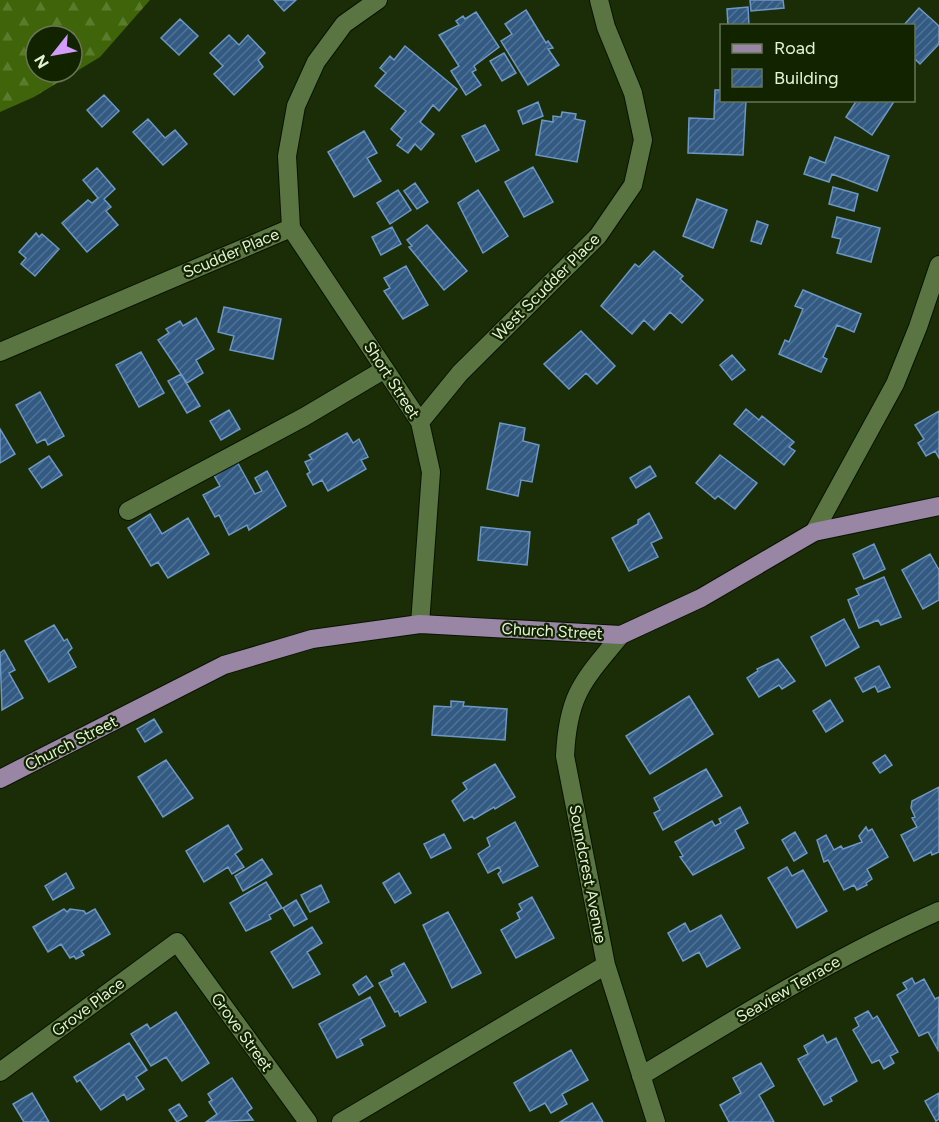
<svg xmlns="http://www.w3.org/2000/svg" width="939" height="1122" font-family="Figtree,sans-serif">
<defs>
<pattern id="forest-firs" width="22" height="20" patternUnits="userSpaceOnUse" patternTransform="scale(1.5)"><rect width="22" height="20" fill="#406409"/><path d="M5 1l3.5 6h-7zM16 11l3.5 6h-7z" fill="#5b7b2c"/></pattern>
<pattern id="building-hatch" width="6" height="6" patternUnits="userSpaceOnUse" patternTransform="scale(1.5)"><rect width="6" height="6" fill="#325a83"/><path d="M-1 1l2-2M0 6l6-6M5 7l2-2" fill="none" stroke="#507294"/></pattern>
</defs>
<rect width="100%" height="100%" fill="#1b2d06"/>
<!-- forest -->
<path fill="url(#forest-firs)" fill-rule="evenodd" d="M0,0H150L100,57L34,97L0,112ZM36,36H72V72H36Z"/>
<!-- building -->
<path fill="url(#building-hatch)" stroke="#6d97c4" stroke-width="1.5" d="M274,0H296L284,11Z
M750,0H783L784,8L751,11Z
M748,7L749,26H728L727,9Z
M919,8L939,26V44L920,64L914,58V26H903Z
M526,10L546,43L548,41L553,48L548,49L559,65L528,85L501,41L512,34L505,24Z
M476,12L499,47L474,66L476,70L472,72L481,85L466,95L451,71L459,66L439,35L459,25L456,21L463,16L465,19Z
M180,19L198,36L179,55L161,38Z
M229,35L239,45L248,35L265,53L258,60L263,67L234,95L214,74L223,66L210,53Z
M405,46L457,89L439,111L433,105L420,122L434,134L421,150L415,144L408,153L397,145L402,139L391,129L406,111L375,86L386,73L380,68L390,56L394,60Z
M504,53L516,73L502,81L490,61Z
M715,90H722V100H746L743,155L688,153L689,118L714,119Z
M104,95L119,111L102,127L87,110Z
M857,100H895L872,135L846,117Z
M538,102L543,116L523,124L518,111Z
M562,112L576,114L575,119L585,121L577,162L536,155L542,120L553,122V116L561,117Z
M148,119L165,138L175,130L187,144L163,165L133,132Z
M485,125L499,150L476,162L462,136Z
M364,131L377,153L367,158L381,181L354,197L328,152Z
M835,137L889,156L877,191L832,174L829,182L804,174L810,157L825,163Z
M533,167L553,202L524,217L505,182Z
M97,168L115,189L104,199L111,207L106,211L118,225L87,252L62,223L88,200L92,203L98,198L83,180Z
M415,183L428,202L417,209L404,191Z
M833,187L858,194L854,211L829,204Z
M398,190L411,210L390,224L377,203Z
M478,190L508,236L483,253L458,203Z
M697,199L727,210L713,248L683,236Z
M837,217L880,228L871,262L837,253L841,239L832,237Z
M757,221L768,225L761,244L751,241Z
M427,225L467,271L444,290L409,247L412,246L407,240Z
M392,227L401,244L381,255L372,237Z
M36,233L39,237L42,234L59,249L35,276L21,264L26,258L19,252Z
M654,251L683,276L680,279L703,300L682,323L670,312L654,330L644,320L632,334L601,306L635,264L639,267Z
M406,266L428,305L403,319L384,291L390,288L384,278Z
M803,290L861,314L854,332L837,325L823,357L827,359L821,372L779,354L785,340L789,342L803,309L795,306Z
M224,307L281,319L273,359L230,350L234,336L218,332Z
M196,318L214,349L196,360L203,373L187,383L158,340L169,333L166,329L180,321L183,326Z
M581,331L615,366L597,384L586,373L569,389L544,364Z
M141,352L164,393L139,407L116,365Z
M732,355L745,370L732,380L720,365Z
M181,374L200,406L187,413L168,381Z
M40,392L64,436L48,445L45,439L37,443L16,405Z
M746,409L759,420L762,416L794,442L789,447L795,451L784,465L734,424Z
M229,410L240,429L221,440L210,421Z
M939,411V458L935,451L926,456L918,443L924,439L915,425Z
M500,423L525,428L523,441L539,445L532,482L521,480L518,496L487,489Z
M0,429L15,454L0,463Z
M347,433L353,443L359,439L368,457L361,460L366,469L328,491L322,480L313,485L307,474L310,472L305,462L312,459L309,455Z
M720,455L757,483L735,509L718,496L715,499L696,483Z
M49,456L62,475L42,488L29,469Z
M235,458L255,494L262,491L255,478L267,471L286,506L249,530L247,525L229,535L219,515L215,517L203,495L220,486L211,470Z
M650,466L656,476L636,488L630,478Z
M649,513L662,538L651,543L658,557L629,571L612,538L638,524V520Z
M150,514L162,534L188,518L209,554L168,578L158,562L151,566L128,528Z
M481,527L530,532L527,565L478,560Z
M874,544L885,569L864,579L853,554Z
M930,554L939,570V600L923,609L902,570Z
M884,577L901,617L881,625L878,620L859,628L848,600L859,595L856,589Z
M844,619L859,647L826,666L811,637Z
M54,625L64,641L67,639L72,648L68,652L76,667L49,682L25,641Z
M4,650L15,670L9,673L23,698L2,710L0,653Z
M778,659L795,681L782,689L779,685L759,697L747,678L758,671L757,669Z
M879,666L890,687L878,692L875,686L863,692L855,678Z
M689,696L713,734L650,774L626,736Z
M830,700L843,721L826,732L813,711Z
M451,701L464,702L463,706L507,709L505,740L432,735L434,706L451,707Z
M154,719L162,732L145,742L137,729Z
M885,755L892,765L880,773L873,763Z
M166,760L193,798L163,817L138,777Z
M495,764L515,797L495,809L494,807L474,819L472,816L464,821L452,801L467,789L463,783Z
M706,769L722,796L663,830L654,813L660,810L654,798Z
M939,787V852L932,855L931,852L914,861L901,835L917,827L912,818L915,817L911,808L912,801Z
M740,807L748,823L735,830L744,848L693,875L680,857L683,856L675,842L712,821L715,826L721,823L719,819Z
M515,822L538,866L503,883L498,874L501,871L499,867L488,873L478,854L490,846L487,838Z
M228,825L242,849L235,854L244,867L232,874L228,867L204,882L186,851Z
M866,827L868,831L872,829L888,857L867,869L872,879L866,883L867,885L857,890L854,885L844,890L828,860L824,862L817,840L826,835L834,850L841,846L843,849L862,842L859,836Z
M795,832L807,853L794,861L782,840Z
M444,834L451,848L431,858L424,844Z
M262,859L272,874L243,891L235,876Z
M787,867L792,876L803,870L827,911L797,928L768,878Z
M66,873L74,888L53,900L45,886Z
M399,873L411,893L395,903L383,883Z
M266,882L282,908L269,915L271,919L246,931L230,903Z
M321,885L329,902L310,912L301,895Z
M532,897L554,938L516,958L501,930L520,919L517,913L522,910L519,904Z
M296,900L307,919L294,926L283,908Z
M64,909L67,912L70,909L84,911L86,914L95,909L110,934L81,951L84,955L76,959L74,956L70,958L61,944L48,952L33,927Z
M448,912L481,973L452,988L423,925Z
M721,915L740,948L707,967L699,952L683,961L668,933L685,923L690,932Z
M312,927L322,943L307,952L320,974L293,988L271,952Z
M404,963L426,1002L400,1016L398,1011L395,1012L379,983L393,976L391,970Z
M366,976L373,986L359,995L353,985Z
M912,978L915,984L924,979L935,999L939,997L938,1050L928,1032L919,1036L897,995L907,989L903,983Z
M370,997L385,1026L360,1039L363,1045L337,1058L319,1024Z
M868,1011L873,1019L877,1016L898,1052L890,1056L894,1063L884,1069L879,1060L872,1063L853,1030L859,1026L855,1018Z
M176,1012L209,1063L182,1081L166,1057L151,1066L131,1034L147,1024L150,1029Z
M823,1035L827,1043L836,1038L857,1081L830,1097L832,1101L824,1105L798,1059L808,1054L804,1046Z
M129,1043L147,1070L136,1077L144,1089L127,1100L124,1094L101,1110L80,1080L77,1082L74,1077Z
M571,1050L588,1080L562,1094L567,1104L551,1113L545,1103L530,1111L514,1083Z
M761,1063L774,1086L759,1095L774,1122H729L720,1105L741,1093L733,1078Z
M232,1078L252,1108L247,1112L253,1120L206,1122L217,1114L209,1102L212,1100L208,1094Z
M32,1093L49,1122H24L13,1104Z
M939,1093V1119L936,1121L925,1101Z
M592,1103L603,1122H560Z
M179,1104L187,1116L177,1122L169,1110Z"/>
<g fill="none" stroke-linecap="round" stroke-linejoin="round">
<defs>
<path id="minor" d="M291,228L420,422L431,472L420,624
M291,228L287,156L296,106L316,62L344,24L378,0
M0,352L291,228
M420,422L460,373L598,236L633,185L643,140L633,93L606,27L599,0
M128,511L304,417L385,369
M814,532L895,384L918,327L939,265
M621,635C583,681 568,694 565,756L606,965L656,1122
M0,1072L177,942L308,1122
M641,1076C738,1017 835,957 939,911
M341,1122L606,965"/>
<path id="major" d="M0,779L224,665L312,639L420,624L621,635L701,598L814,532L939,506"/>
</defs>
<!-- minor casing -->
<use href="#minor" stroke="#081400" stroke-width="20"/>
<!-- major casing -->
<use href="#major" stroke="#081400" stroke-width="20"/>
<!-- minor -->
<use href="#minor" stroke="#5b7542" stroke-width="18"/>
<!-- major -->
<use href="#major" stroke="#9985a4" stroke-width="18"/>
</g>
<g text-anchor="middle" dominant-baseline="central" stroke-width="4.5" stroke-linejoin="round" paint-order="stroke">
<!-- street labels -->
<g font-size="16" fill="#e3f3d6" stroke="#122300">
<text transform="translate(231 253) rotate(-23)">Scudder Place</text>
<text transform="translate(546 287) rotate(-45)">West Scudder Place</text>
<text transform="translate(392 380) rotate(57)">Short Street</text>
<text transform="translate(552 631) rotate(3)">Church Street</text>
<text transform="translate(71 743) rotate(-27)">Church Street</text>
<text transform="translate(588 874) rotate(79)">Soundcrest Avenue</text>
<text transform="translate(788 989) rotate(-30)">Seaview Terrace</text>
<text transform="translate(88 1007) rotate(-37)">Grove Place</text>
<text transform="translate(242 1032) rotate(54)">Grove Street</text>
</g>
</g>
<!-- legend -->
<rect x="720" y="24" width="195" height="78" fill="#122300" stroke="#667656" stroke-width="1.5"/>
<rect x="732" y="44" width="30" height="9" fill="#9985a4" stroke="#667656" stroke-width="1.5"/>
<text x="774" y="54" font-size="18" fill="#e3f3d6">Road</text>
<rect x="732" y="69" width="30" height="18" fill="url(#building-hatch)" stroke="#667656" stroke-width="1.5"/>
<text x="774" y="84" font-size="18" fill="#e3f3d6">Building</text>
<!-- north arrow -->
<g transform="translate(54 54) rotate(239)"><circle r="28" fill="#122300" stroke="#667656" stroke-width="1.5"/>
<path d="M0-4.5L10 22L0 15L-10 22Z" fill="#d49cfb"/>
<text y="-9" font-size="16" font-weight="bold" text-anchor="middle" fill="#e3f3d6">N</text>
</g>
</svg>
